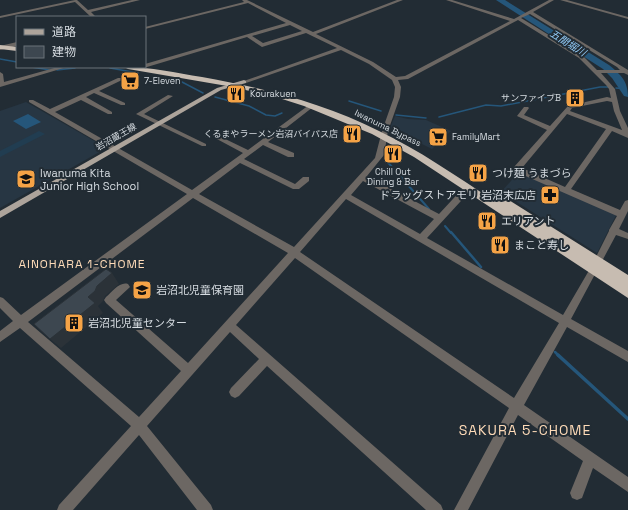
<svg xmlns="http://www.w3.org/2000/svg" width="628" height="510" font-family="'Space Grotesk','Noto Sans JP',sans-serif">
<rect width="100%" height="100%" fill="#222c34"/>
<!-- built -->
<path fill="#273643" d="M26,102L103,146V150L0,208V111Z
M395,116L408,119L426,120L451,131L432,149L390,128Z
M520,171L616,215L597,253L501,192Z"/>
<!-- green -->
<path fill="#213d51" d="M39,131L45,134L0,157V151Z"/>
<!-- water -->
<path fill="#25567a" d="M28,114L41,122L26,129L13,121Z"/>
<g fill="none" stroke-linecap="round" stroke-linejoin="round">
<!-- stream-far3 -->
<path stroke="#25567a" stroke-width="1.5" d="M0,59L17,62
M31,67L50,70
M110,68L138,73
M57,70L75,68
M182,82L203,93
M616,88L625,89
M215,97L249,106L266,115L275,116L282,113
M349,101L381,111
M396,115L426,118
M439,117L486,105L501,106L600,87H609"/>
<!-- stream-far2 -->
<path stroke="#25567a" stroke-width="2" d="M385,159L429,209
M445,226L451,233"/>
<!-- stream-far1 -->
<path stroke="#25567a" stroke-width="2.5" d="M451,232L481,267
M555,352L559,356"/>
<!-- stream -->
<path stroke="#25567a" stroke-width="3.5" d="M558,355L628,419"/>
<!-- river -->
<path fill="#25567a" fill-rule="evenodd" d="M496,0H505L609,65C621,75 628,81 628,97L624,96L612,78L603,69Z"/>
<!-- minor -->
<path fill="#6c6763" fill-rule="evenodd" d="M75,0H77L88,10L132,0H140L91,12L96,17H91L75,2L0,18V16Z
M242,0H247L313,32L397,0H403L316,34L373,62L396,77L405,76L510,21L446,0H452L514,19L549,0H554L533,12L628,70V75L624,73H601L615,89L620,111L628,128V138L612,131L571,189L620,210L625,201L628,200V211L619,229L628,233V239L616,235L571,319L628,351V362L567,327L524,405L628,477V492L593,468L582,498L577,500L572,498L570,493L583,461L518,415L468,510H454L509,408L295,258L236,325L441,505L443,510H426L267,366L239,396L235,398L231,396L229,392L231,388L259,359L230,332L147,426L211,505L213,510H197L139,435L73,510H57L59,505L131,426L20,328L0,342V331L13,321L0,308V297L3,298L21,315L187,194L29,102V100H33L50,109L118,78H122V80L99,91L125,103V105H121L94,93L86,97L112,112V114H108L81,100L55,112L192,190L243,153L215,138V136H219L248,150L309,105H313V107L268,142L294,153V157H288L263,145L244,159L295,184L303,177H309V181L299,189H293L240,163L199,194L294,247L375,158L382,131L394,97L395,87L392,80L369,64L341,50L246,83L241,82L337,48L306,33L262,47L247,37L147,67H143H145V64L286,23L248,3L145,29V27L244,2ZM530,14L617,67L620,70H597L583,56L521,18ZM518,20L579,58L606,85L609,89L611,98L607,97L568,106L550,126L524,115L529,108L528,107H524L517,116L547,130L514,167V171L617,216L609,230V231L591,267L563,315L427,238L471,190L472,188L471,186H465L439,214L367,176L384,155L388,131L400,97L401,87L398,80L408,79ZM290,25L302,31L263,43L252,36ZM607,101L612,102L614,111L622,130L570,111L572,108ZM567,114L606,129L565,187L522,168ZM363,181L434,219L420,234L351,195ZM193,198L288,253L188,363L116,300L130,287L128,284C120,281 112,292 106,297L104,300L106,303L181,371L139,417L28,322ZM346,199L559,323L514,398L300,252Z
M560,0H567L628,17V19Z
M17,42V46L0,50V46Z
M58,67H67L0,87V72L3,74L4,82Z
M168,95L173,96L144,114L206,144V146H202L136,114Z"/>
<!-- major -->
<path fill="#ada49b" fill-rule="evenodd" d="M244,80L246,81V83L221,90L0,218V211L217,88Z"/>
<!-- highway -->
<path fill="#c7bcb1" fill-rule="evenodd" d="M0,45L17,47V51L0,49Z
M124,67C151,67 176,73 202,77C263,88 323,103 379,131C419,150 456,176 493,200L484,192L485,190H493L628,275V298L414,157L372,134L304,106L279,98L233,87L128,69Z"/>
</g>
<!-- shaded-wall -->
<path fill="#2b3238" d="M112,273L119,284L105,296L103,301L98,306L103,313L61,348L50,339L97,286Z"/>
<!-- building -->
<path fill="#3d4750" stroke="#2b3238" d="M106,269L112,273L97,286L95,291L88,297L95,303L50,339L34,324Z"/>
<!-- icons -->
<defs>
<symbol id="supermarket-square" viewBox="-11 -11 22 22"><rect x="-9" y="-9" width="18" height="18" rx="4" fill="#f5a346" stroke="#222c34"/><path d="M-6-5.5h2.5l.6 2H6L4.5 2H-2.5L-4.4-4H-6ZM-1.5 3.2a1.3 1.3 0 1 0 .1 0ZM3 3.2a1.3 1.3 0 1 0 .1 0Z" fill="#111"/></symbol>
<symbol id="restaurant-square" viewBox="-11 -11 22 22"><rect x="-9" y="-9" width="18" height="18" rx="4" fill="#f5a346" stroke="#222c34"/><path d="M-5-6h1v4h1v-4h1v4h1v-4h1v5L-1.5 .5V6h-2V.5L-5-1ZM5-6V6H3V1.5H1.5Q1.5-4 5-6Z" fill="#111"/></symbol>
<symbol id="building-square" viewBox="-11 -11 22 22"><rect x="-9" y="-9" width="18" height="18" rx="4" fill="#f5a346" stroke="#222c34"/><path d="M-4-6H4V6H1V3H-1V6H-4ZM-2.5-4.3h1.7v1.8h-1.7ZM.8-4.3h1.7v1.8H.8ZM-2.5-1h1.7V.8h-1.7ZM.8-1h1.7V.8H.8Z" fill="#111"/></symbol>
<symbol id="school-square" viewBox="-11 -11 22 22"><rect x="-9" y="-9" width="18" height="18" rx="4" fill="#f5a346" stroke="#222c34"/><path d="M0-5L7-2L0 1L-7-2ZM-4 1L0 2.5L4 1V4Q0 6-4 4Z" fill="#111"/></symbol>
<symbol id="pharmacy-square" viewBox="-11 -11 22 22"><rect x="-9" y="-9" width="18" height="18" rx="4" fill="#f5a346" stroke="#222c34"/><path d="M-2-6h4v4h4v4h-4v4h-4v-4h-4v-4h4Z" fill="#111"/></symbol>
</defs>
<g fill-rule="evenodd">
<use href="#supermarket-square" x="119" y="70" width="22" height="22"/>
<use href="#restaurant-square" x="225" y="83" width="22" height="22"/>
<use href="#building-square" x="564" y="87" width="22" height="22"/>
<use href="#restaurant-square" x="341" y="123" width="22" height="22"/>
<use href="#supermarket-square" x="427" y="126" width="22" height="22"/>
<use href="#restaurant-square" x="382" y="143" width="22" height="22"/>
<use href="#restaurant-square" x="467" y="162" width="22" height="22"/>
<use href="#school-square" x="15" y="168" width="22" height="22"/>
<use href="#pharmacy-square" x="539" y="184" width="22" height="22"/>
<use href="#restaurant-square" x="476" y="210" width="22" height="22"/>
<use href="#restaurant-square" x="489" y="234" width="22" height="22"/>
<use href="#school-square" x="131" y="279" width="22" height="22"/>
<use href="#building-square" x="63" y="312" width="22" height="22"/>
</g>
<g text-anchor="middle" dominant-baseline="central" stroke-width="4" stroke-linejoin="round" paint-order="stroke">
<!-- far-poi labels -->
<g font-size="9" fill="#d6dce1" stroke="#222c34" text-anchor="start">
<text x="144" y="81">7-Eleven</text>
<text x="250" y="94">Kourakuen</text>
<text x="561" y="98" text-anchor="end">サンファイブB</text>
<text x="338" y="134" text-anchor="end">くるまやラーメン岩沼バイパス店</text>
<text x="452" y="137">FamilyMart</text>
<text x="393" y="172" text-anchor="middle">Chill Out<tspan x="393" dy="10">Dining &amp; Bar</tspan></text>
</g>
<!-- far-street labels -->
<g font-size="9" fill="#d6dce1" stroke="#222c34">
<text transform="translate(388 128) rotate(26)">Iwanuma Bypass</text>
<text transform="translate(116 137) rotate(-30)">岩沼蔵王線</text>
</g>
<!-- far-water labels -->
<g font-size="10" font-style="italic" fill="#92cbf8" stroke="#222c34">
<text transform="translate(568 43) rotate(32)">五間堀川</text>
</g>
<!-- poi labels -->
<g font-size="11" fill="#d6dce1" stroke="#222c34" text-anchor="start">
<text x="40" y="173">Iwanuma Kita<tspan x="40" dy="13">Junior High School</tspan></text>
<text x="492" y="173">つけ麺 うまづら</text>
<text x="536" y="195" text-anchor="end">ドラッグストアモリ 岩沼末広店</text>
<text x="501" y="221">エリアント</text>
<text x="514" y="245">まこと寿し</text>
<text x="156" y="290">岩沼北児童保育園</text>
<text x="88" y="323">岩沼北児童センター</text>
</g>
<!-- neighbourhood labels -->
<g font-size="12" letter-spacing="1" fill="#fedbb8" stroke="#222c34">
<text x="82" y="264">AINOHARA 1-CHOME</text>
</g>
<!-- near-neighbourhood labels -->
<g font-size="14" letter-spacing="1" fill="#fedbb8" stroke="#222c34">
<text x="525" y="430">SAKURA 5-CHOME</text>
</g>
</g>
<!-- legend -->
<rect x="16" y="16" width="130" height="52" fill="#222c34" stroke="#6a7279"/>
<rect x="24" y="29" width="20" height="6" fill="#ada49b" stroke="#6a7279"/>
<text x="52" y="36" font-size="12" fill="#d6dce1">道路</text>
<rect x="24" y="46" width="20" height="12" fill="#3d4750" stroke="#6a7279"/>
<text x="52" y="56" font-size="12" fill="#d6dce1">建物</text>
</svg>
